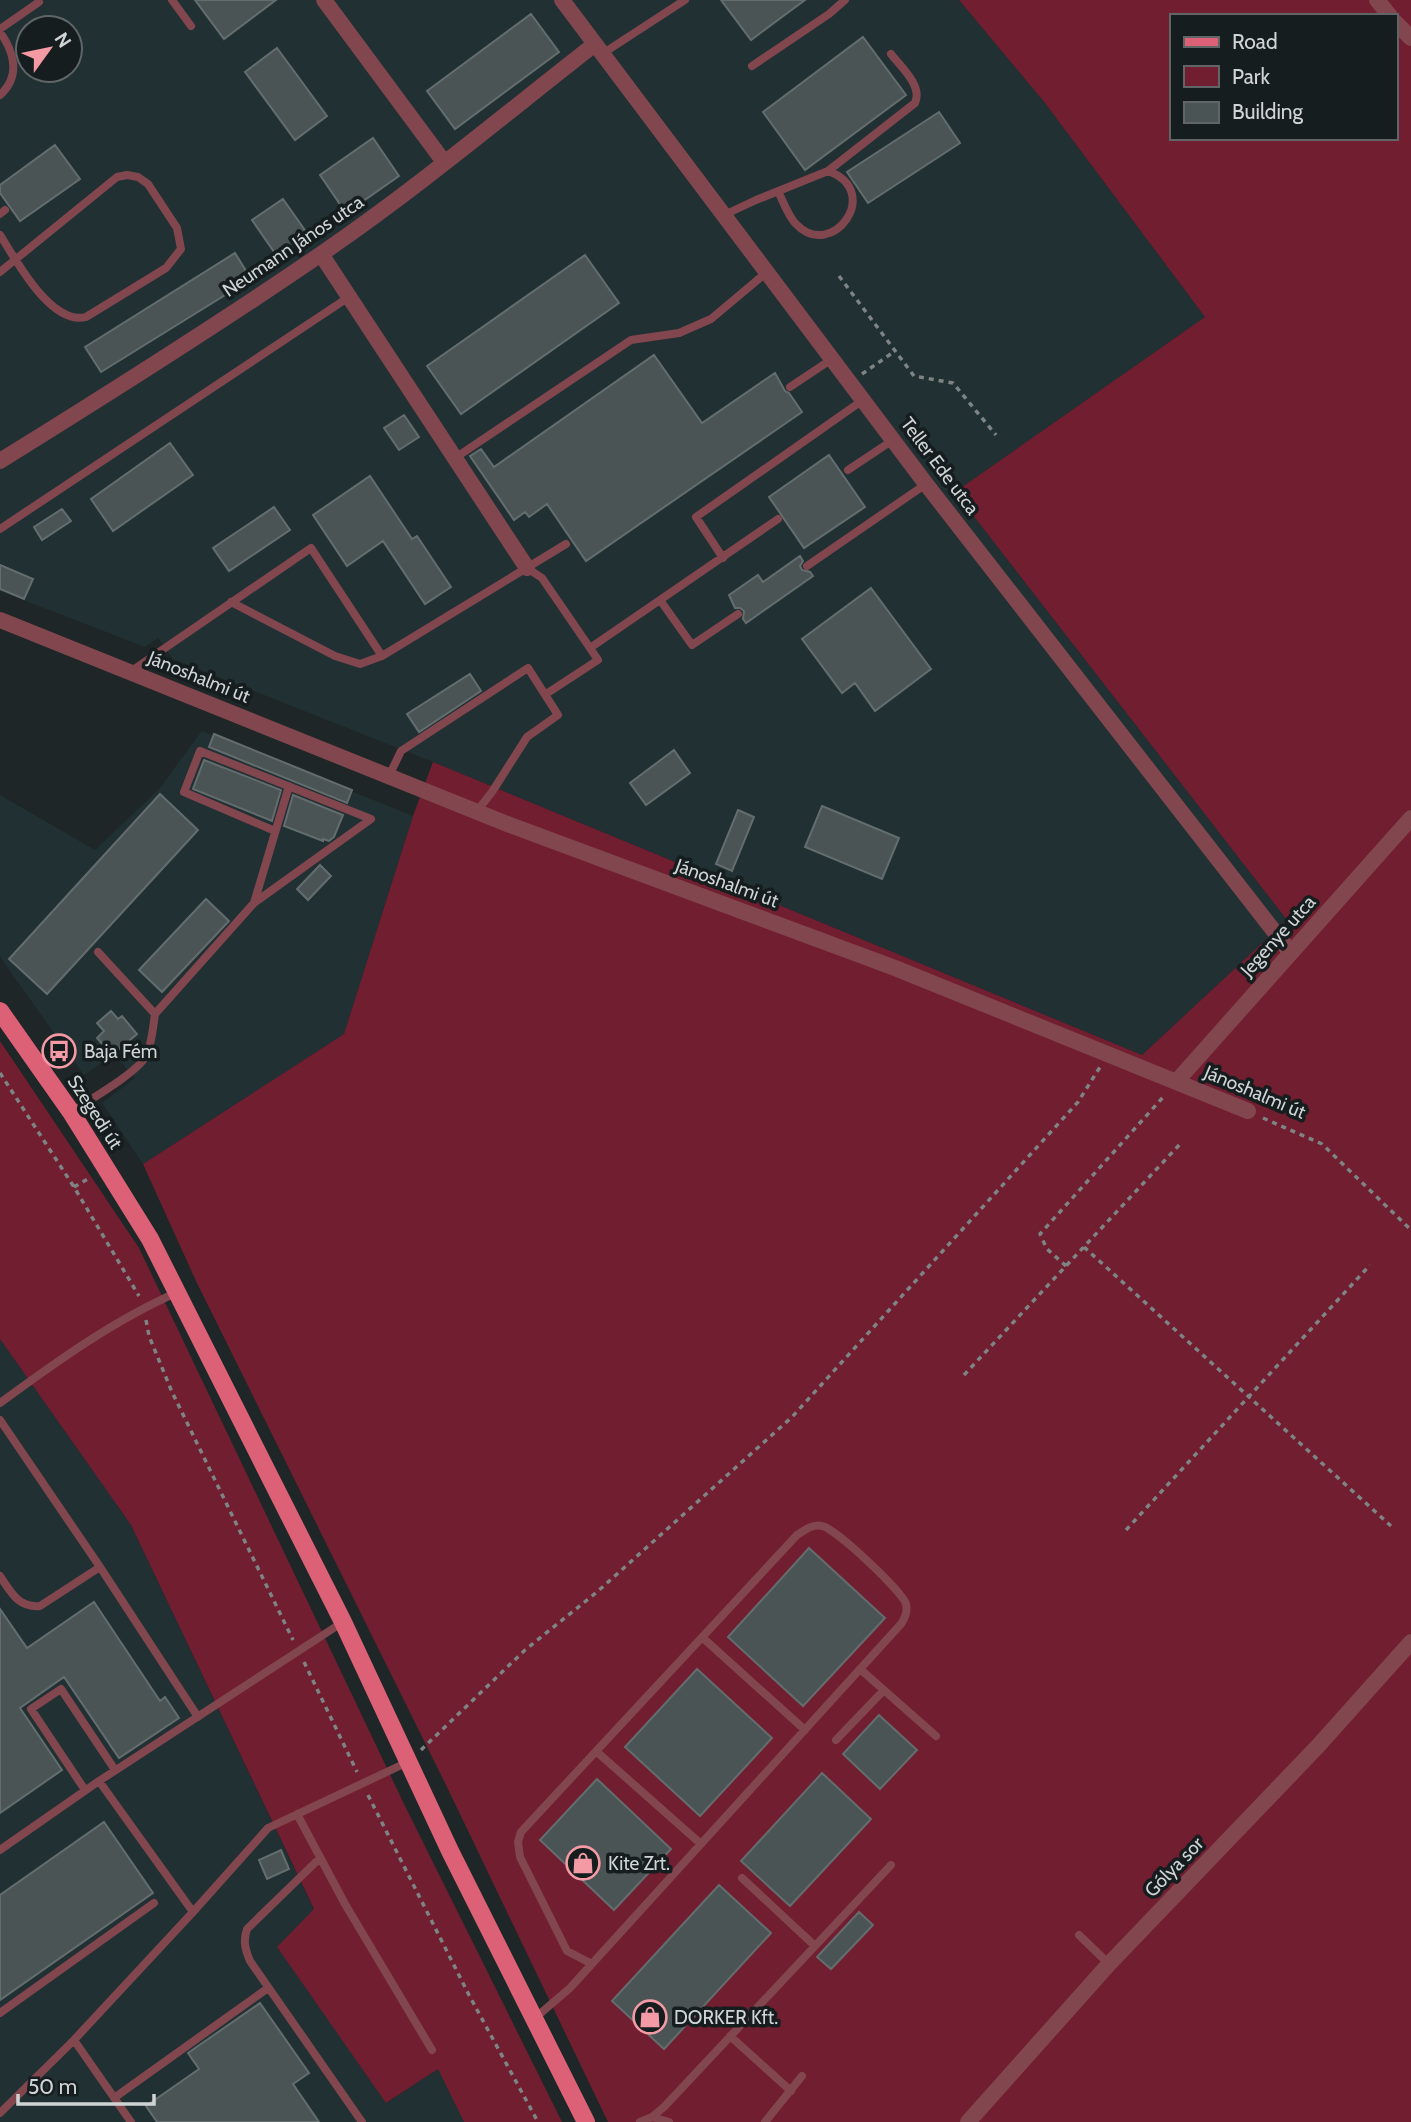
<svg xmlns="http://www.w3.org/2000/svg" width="1411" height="2122" font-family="Cabin,sans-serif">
<rect width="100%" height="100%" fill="#1f2627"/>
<!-- built -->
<path fill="#213033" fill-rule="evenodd" d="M0,0H959L1045,103L1205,317L955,492L1287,920L1142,1055L433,762L173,659L158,638L145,647L0,591ZM28,28H70V70H28Z
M202,731L413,816L344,1034L143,1164L102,1103L135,1078L114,1054L84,1075L0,957V795L95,850L159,789Z
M0,1339L131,1525L314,1910L277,1947L387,2103L438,2068L464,2122H0Z"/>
<!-- green -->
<path fill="#711e30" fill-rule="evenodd" d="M959,0H1411V2122H608L446,1785L196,1281L143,1164L344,1034L413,816L433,762L1142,1055L1287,920L955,492L1205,317L1045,103ZM1171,16H1395V138H1171Z
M0,1041L139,1248L405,1806L562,2122H464L438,2069L386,2103L277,1947L314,1909L131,1525L0,1339Z"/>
<!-- building -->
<path fill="#4b5455" stroke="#646d6e" stroke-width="2" d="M195,0H276L224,39Z
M721,0H805L751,40Z
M531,14L559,52L455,129L427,91Z
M863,37L906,95L805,170L763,112Z
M277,48L327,116L295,140L245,72Z
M939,112L960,143L868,203L847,172Z
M373,138L399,176L346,213L320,175Z
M55,145L80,179L20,221L0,193V185Z
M283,199L309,236L290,249L291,255L281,262L252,220Z
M235,253L251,279L101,372L85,347Z
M585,255L619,303L461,414L427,366Z
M654,355L702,423L775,373L785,391L789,393L802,412L586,561L547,504L529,517L525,512L514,520L470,456L481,449L494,467Z
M404,415L419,437L399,450L384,428Z
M170,443L193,475L113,531L91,499Z
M829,455L865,507L804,548L769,497Z
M370,476L412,539L417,536L451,587L425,604L383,541L347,566L313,515Z
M274,507L290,530L229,571L213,548Z
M62,509L71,521L42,540L34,527Z
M800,556L803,561L800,566L802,570L810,572L813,576L746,623L743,619L744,611L740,608H735L729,595L758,575L763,582Z
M0,565L33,579L24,599L0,589Z
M871,588L931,669L875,711L855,683L842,693L802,639Z
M470,674L481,691L419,732L407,714Z
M214,734L352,790L347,803L209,747Z
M674,750L690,773L646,805L630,783Z
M204,760L281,790L272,821L193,789Z
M160,794L198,830L47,994L9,959Z
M293,795L343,815L334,837L329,841L323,839V841L284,826Z
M822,806L899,838L882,879L805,847Z
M738,810L754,817L732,871L716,864Z
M320,865L331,876L308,900L297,889Z
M206,899L229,921L162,992L139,970Z
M111,1011L118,1019L122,1016L137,1034L112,1055L97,1038L104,1031L97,1023Z
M809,1548L885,1618L803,1706L728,1637Z
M94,1602L160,1701L165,1697L179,1718L119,1758L64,1677L20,1708L62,1770L0,1813V1609L27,1648Z
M697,1669L772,1738L700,1816L625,1747Z
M879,1715L917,1750L880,1789L843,1754Z
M822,1773L871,1819L790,1906L741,1861Z
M597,1779L671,1849L614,1910L540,1840Z
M104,1822L153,1893L0,2000V1895Z
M281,1850L289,1869L267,1879L259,1860Z
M719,1885L771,1933L664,2049L612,2001Z
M859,1912L873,1925L831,1969L817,1957Z
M260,2003L309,2073L293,2084L319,2122H157L146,2106L199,2069L188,2053Z"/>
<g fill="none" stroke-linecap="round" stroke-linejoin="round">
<!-- path -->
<path stroke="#7e8384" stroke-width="3.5" stroke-dasharray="5 5" stroke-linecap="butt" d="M839,276L914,376L953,383L996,435
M862,374L895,351
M0,1073L74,1187L139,1296
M1263,1118L1322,1144L1411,1230
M74,1187L91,1177
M1084,1247L1391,1526
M1066,1266L1047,1249L1040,1234L1165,1095
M146,1320L149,1336L172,1392L293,1640
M964,1375L1181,1143
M1126,1530L1370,1265
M304,1662L357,1772
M421,1750L525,1650L597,1592L792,1417L1078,1102L1100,1067
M368,1795L469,1995L538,2122"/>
<!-- service -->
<path stroke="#82464e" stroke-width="8" d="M172,0L191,26
M0,29L39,2
M0,32C14,52 21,76 0,95
M602,54L685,0
M752,66L829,14L845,0
M778,191C783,201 788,216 796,224C832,262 884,191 828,171
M0,214L5,210
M724,215L756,200L828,171L915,103C923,86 901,67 891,54
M0,235C16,260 51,326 86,317L166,268L181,249L177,228L148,184L138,177L127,175L117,177L16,259L0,272
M790,387L832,359
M455,458L631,340L679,333L711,319L767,272
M848,470L893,440
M0,529L349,297
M723,558L696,517L863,400
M807,566L926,484
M527,568L542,578L590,648L778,519
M660,600L692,645L738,614
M231,602L335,656L360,664L382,656
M130,672L311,548L382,656L566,544
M546,694L598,660L590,648
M389,776L401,751L528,668L558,715L527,737L492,792L477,811
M254,903L371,819L200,751L184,792L275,831
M155,1014L254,903L289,786
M71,1112C89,1100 137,1073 146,1056C152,1044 153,1027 155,1014L98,952
M0,1403C56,1362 114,1320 178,1292
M0,1420L100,1567L198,1717
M0,1576C11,1592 18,1608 40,1606L100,1567
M703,1638L805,1730
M860,1669L936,1736
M836,1740L884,1690
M597,1752L701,1844
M99,1781L193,1912
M85,1790L31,1709L61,1689L115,1770
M297,1814L345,1904L432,2050
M0,1850L99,1781L343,1622
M320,1858L247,1929C243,1941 245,1949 250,1961L362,2122
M742,1878L815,1946
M1079,1935L1109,1964
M0,2013L154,1903
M535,2018L570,1988L901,1624C905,1618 908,1612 906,1604C902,1591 835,1528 822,1526C812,1524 805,1530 797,1535L521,1832L518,1842L520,1857L567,1951L592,1964
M730,2036L791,2091
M74,2040L131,2122
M114,2098L268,1988
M0,2113L74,2040L193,1912L268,1828L410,1761
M652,2117L669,2122
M640,2122L652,2117L664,2107L891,1865
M765,2122L802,2076"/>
<!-- minor -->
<path stroke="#82464e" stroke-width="16" d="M324,0L444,162
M562,0L926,484L1291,953
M1377,0L1390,16
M1395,22L1411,38
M321,254L527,568
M0,461C108,394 216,326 321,254C416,189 504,115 595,44
M0,620L510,825L895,968L1248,1111
M1176,1082L1411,818
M968,2122L1109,1964L1318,1746L1411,1642"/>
<!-- primary -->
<path stroke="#dc6176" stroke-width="18" d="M0,1011L71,1112L150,1239L343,1622L450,1851L586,2122"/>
</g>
<!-- icons -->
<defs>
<symbol id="bus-ring" viewBox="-11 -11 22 22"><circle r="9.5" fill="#161d1e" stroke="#f49aa5" stroke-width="1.5"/><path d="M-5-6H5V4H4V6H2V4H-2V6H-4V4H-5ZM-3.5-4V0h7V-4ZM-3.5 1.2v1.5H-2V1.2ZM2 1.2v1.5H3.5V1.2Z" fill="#f49aa5"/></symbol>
<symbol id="shop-ring" viewBox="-11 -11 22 22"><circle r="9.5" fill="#161d1e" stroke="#f49aa5" stroke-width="1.5"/><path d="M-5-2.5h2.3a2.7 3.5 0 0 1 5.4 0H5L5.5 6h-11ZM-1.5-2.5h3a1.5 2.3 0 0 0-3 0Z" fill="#f49aa5"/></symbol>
</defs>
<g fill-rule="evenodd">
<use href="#bus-ring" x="40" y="1032" width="38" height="38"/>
<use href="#shop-ring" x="564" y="1844" width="38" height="38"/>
<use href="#shop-ring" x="631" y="1998" width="38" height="38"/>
</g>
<g text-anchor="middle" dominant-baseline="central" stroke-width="7" stroke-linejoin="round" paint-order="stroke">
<!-- street labels -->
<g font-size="19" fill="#d0d4d5" stroke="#161d1e">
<text transform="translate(293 246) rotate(-34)">Neumann János utca</text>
<text transform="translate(940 466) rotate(53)">Teller Ede utca</text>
<text transform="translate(199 677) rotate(22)">Jánoshalmi út</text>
<text transform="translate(727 883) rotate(20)">Jánoshalmi út</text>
<text transform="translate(1278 936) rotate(-48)">Jegenye utca</text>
<text transform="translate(1255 1092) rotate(23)">Jánoshalmi út</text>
<text transform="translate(95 1112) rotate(57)">Szegedi út</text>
<text transform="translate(1174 1867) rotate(-46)">Gólya sor</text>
</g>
<!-- poi labels -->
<g font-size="19" fill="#d0d4d5" stroke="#161d1e" text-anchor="start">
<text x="84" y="1051">Baja Fém</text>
<text x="608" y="1863">Kite Zrt.</text>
<text x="674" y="2017">DORKER Kft.</text>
</g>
</g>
<!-- legend -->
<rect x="1170" y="14" width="228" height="126" fill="#161d1e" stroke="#606667" stroke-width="2"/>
<rect x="1184" y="37" width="35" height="10" fill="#dc6176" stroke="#606667" stroke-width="2"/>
<text x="1232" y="49" font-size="21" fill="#d0d4d5">Road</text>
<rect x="1184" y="66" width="35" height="21" fill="#711e30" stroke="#606667" stroke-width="2"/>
<text x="1232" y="84" font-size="21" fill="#d0d4d5">Park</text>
<rect x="1184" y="102" width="35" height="21" fill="#4b5455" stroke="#606667" stroke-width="2"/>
<text x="1232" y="119" font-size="21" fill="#d0d4d5">Building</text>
<!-- north arrow -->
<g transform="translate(49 49) rotate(57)"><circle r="33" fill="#161d1e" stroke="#606667" stroke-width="2"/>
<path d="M0-5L12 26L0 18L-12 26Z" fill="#f49aa5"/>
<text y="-10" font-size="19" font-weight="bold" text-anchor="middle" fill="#d0d4d5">N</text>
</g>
<!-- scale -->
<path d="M18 2094v10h136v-10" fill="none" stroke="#d0d4d5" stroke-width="3.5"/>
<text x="28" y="2094" font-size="21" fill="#d0d4d5" stroke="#161d1e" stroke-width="5" paint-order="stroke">50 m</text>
</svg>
